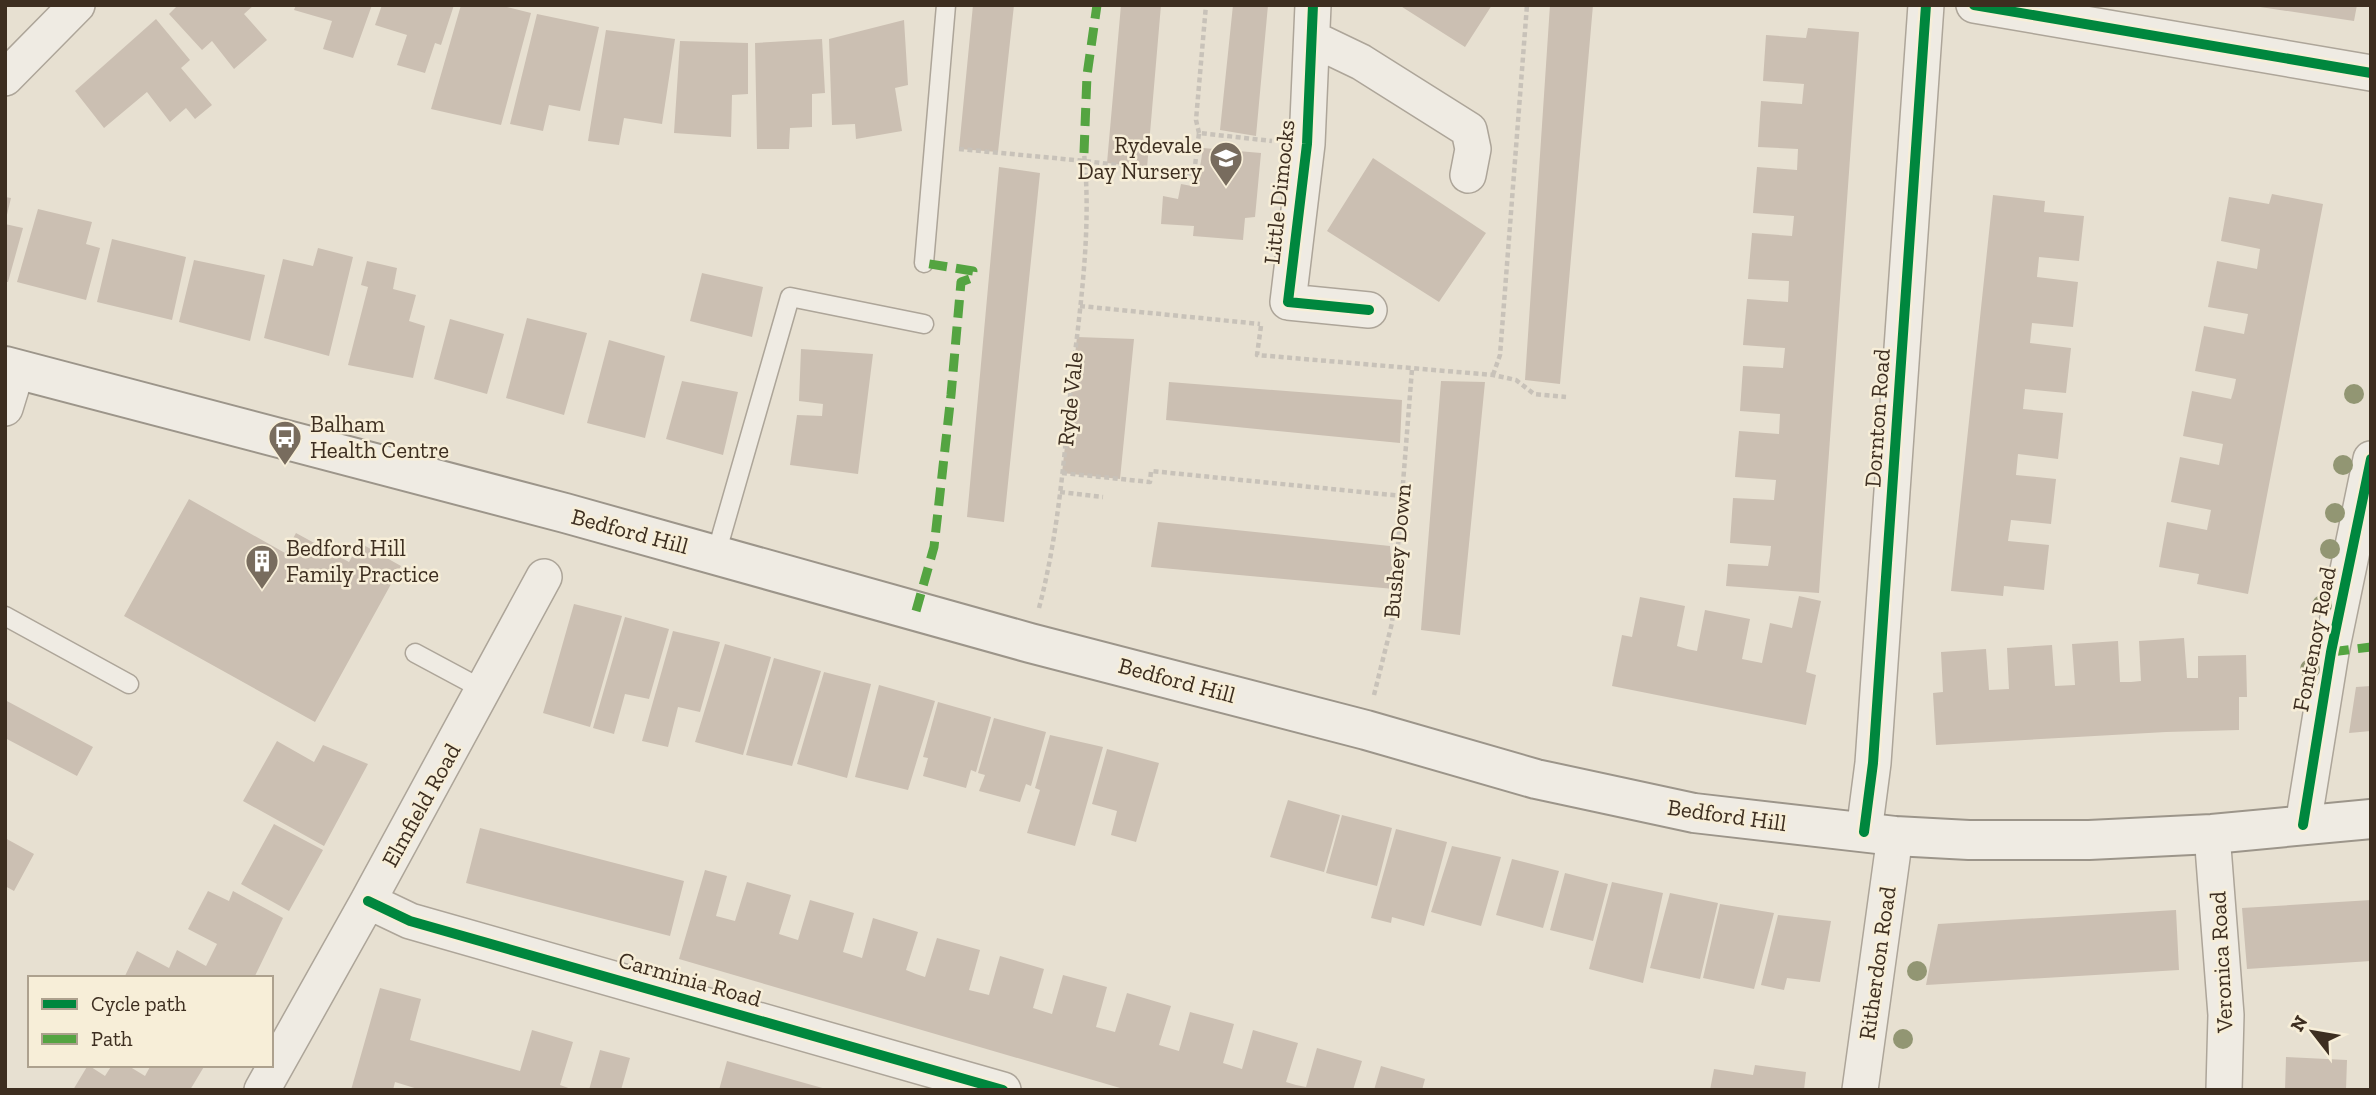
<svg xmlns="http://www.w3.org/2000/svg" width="2376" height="1095" font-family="'Zilla Slab',serif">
<rect width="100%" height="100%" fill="#e7e0d1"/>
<!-- building -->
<path fill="#cbbfb2" d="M178,5H254L244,14L267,40L234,69L212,41L202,50L169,14Z
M296,5H372L353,58L323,49L332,21L294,10Z
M382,5H454L441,45L435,43L425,73L397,65L407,35L375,25Z
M461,5H499L531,13L501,125L431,109Z
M973,5H1014L998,152L959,149Z
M1121,5H1161L1147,168L1107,163Z
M1233,5H1268L1256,136L1220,130Z
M1399,5H1492L1465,47Z
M1550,5H1593L1560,384L1525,380Z
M2247,5H2357L2354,21Z
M537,14L599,27L580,111L549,105L543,131L510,124Z
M156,19L190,60L181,68L212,105L195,119L186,108L170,122L147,92L104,128L75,91Z
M904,20L908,85L895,88L902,131L856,139L855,124L832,125L829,39Z
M1808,28L1859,32L1819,593L1726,586L1728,564L1768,566L1770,556L1771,546L1730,543L1733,498L1774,500L1776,480L1735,477L1739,431L1779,434L1780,414L1740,411L1743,366L1783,368L1785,348L1743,345L1747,299L1788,302L1789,281L1748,279L1752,233L1792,236L1794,216L1753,213L1757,167L1797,170L1798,149L1758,147L1761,101L1802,104L1804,84L1763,81L1766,35L1806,38Z
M606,30L675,39L662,124L624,118L619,145L588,141Z
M822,39L825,93L812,94V127L790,128L789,149H757L755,43Z
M680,41L748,43V94L732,95L731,137L674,133Z
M1203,148L1261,153L1255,217L1245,218L1243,240L1193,236L1194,226L1161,224L1163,196L1178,199L1181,184L1197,187Z
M1373,158L1486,233L1439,302L1327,231Z
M999,167L1040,173L1004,522L967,517Z
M2272,194L2323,204L2248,594L2197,584L2199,574L2159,567L2167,522L2207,530L2211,510L2171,502L2180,457L2219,465L2223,444L2183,436L2192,391L2231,399L2234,389L2236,379L2195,371L2204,326L2244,334L2248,314L2208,307L2217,261L2257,269L2260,249L2221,241L2229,197L2269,204Z
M1993,195L2045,201L2044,212L2084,216L2079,261L2039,257L2037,277L2078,282L2073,327L2032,323L2030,343L2071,348L2066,393L2025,389L2023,409L2063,413L2058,459L2018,454L2016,475L2056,479L2051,524L2011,520L2008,541L2049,545L2044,590L2004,586L2003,596L1951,591Z
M5,197L11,198L6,219H5Z
M38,209L92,222L86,244L100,248L86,300L17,282Z
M5,224L23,228L8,282H5Z
M112,239L186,257L172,320L97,302Z
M318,248L353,257L329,356L264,338L283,259L313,266Z
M194,260L265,275L250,341L179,322Z
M367,261L397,268L393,289L416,295L409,321L425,326L413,378L348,365L368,287L361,285Z
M702,273L763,287L752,337L690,321Z
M527,318L587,333L564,415L506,398Z
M450,319L504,334L487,394L434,379Z
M1077,337L1134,339L1120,479L1062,473Z
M609,340L665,356L645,438L587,423Z
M801,349L873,354L858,474L790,465L797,415L822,416L823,404L799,401Z
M682,381L738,392L723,455L666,439Z
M1441,381L1485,382L1460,635L1421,630Z
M1169,382L1402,400L1400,443L1166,420Z
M189,499L285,553L296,533L349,562L360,543L401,566L315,722L124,616Z
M1158,522L1390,546L1394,589L1151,567Z
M1799,596L1821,601L1806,672L1816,675L1806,725L1612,686L1622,635L1632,637L1640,597L1685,606L1677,646L1687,649L1697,651L1705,610L1750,619L1742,659L1762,663L1770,623L1792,628Z
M574,604L622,616L590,727L543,713Z
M625,617L669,629L649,699L625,694L614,734L593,728Z
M673,631L720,642L700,712L678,707L668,747L642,741Z
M2184,638L2187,678H2198V656L2246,655L2247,697H2239V730L2166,732L1936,745L1933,693L1943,692L1941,652L1986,649L1989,690L2009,689L2007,648L2052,645L2055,686L2075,685L2072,644L2118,641L2120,682H2131L2141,681L2139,641Z
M725,644L771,657L743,755L695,742Z
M774,658L821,671L792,766L746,755Z
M824,672L871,684L847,778L797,764Z
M879,685L935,701L908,790L855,777Z
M2371,686V731L2349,733L2356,687Z
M5,700L93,747L77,776L5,738Z
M938,702L991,717L976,772L971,770L966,788L923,776L928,758L923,757Z
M994,718L1046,732L1031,786L1026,784L1020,802L979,791L985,775L978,773Z
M1050,735L1103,747L1075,846L1027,833L1040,790L1035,788Z
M277,741L314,762L323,745L368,764L324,846L243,801Z
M1107,749L1159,763L1136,842L1111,835L1117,811L1092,804Z
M1288,800L1340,815L1324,872L1270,857Z
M1342,815L1392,828L1377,886L1326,873Z
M274,824L323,850L289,911L241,884Z
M480,828L684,881L670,936L466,883Z
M1396,829L1447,842L1424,926L1392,917L1391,923L1371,918Z
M5,838L34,854L14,891L5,886Z
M1452,846L1501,857L1481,926L1431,912Z
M1512,859L1559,871L1543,928L1496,915Z
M705,870L727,876L716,916L735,921L747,882L791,895L779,934L798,940L810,900L854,913L843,952L862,958L873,918L918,932L906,970L916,974L925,977L937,938L980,950L969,990L989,995L1000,956L1044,969L1033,1008L1052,1014L1063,975L1107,987L1096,1027L1115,1032L1127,993L1171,1006L1159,1045L1179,1051L1190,1012L1234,1024L1223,1063L1242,1069L1253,1030L1298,1043L1286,1082L1296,1085L1306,1087L1317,1048L1362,1061L1353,1090H1127L679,959Z
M1565,873L1608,884L1593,941L1550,930Z
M1612,882L1663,893L1643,983L1589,969Z
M208,891L229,901L233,891L283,918L254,978H124L137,951L169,968L177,950L206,966L217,944L188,929Z
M1670,893L1718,903L1700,979L1650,968Z
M2371,900V961L2247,969L2242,908Z
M1720,904L1774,913L1754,989L1703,978Z
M2176,910L2179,970L1926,985L1938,924Z
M1778,915L1831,921L1820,982L1787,978L1784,990L1761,985Z
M380,988L421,999L410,1040L520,1071L532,1030L573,1042L560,1085L574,1090H421L395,1082L393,1090H351Z
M600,1050L630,1058L621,1090H589Z
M2286,1057L2347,1060L2346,1090H2285Z
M727,1061L826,1089V1090H719Z
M88,1065L105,1076L112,1065H127L145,1076L151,1065H205L190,1090H73Z
M1755,1065L1806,1072L1804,1090H1710L1714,1069L1753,1075Z
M1381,1066L1425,1079L1422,1090H1374Z"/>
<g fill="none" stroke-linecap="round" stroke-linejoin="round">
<defs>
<path id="lane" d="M924,263L946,5
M716,554L790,297L924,324
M5,616L129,684
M415,653L484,690"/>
<path id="street" d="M1313,5L1307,144L1288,302L1369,310
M1974,5L2371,73
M1313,39L1361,62L1469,130L1473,149L1468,175
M5,78L77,5
M5,408L17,369
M2303,825L2331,652L2371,459
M1864,832L1873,763L1926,5
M2212,834L2226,1015L2224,1090
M368,901L410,921L1003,1090
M262,1090L368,901L544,577
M1860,1090L1895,836"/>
<path id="secondary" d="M5,366L565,513L1030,643L1366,730L1536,779L1694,813L1895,836L1969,840H2089L2212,834L2371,819"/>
</defs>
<!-- lane casing -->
<use href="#lane" stroke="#ada599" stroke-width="21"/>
<!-- street casing -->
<use href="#street" stroke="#ada599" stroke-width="38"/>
<!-- secondary casing -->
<use href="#secondary" stroke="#9c958a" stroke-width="42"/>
<!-- path -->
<path stroke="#c8c2b9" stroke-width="4.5" stroke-dasharray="5 3.5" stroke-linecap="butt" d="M1199,133L1196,120L1206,5
M959,149L1085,161L1194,174L1199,133L1272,141
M1080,306L1260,324
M1261,326L1257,355L1493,375L1516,380L1534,394L1566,397
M1493,375L1500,355L1527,5
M1062,473L1150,482L1151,471L1402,496
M1060,492L1103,497
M1039,608C1058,536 1064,460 1071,387C1080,309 1092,230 1084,153
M1374,695L1392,623L1412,369"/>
<!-- lane -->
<use href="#lane" stroke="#efebe3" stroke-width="18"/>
<!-- street -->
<use href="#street" stroke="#efebe3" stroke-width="35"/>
<!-- secondary -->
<use href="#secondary" stroke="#efebe3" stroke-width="38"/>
<!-- quiet -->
<path stroke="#54a441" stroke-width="9" stroke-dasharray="18 9" stroke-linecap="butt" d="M1084,153L1087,75L1097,5
M916,611L934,547L951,395L961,282L972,278L973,271L924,263
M2331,652L2371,647"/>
<defs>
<path id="cycleway" d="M1313,5L1307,144L1288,302L1369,310
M1974,5L2371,73
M2303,825L2331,652L2371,459
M1864,832L1873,763L1926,5
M368,901L410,921L1003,1090"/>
</defs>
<!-- cycleway casing -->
<use href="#cycleway" stroke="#f7eed8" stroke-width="15"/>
<!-- cycleway -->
<use href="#cycleway" stroke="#00873e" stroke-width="10"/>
</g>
<!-- trees -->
<g fill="#929673">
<circle cx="2354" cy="394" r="10"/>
<circle cx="2343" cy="465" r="10"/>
<circle cx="2335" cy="513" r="10"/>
<circle cx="2330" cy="549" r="10"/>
<circle cx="2322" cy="605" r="10"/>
<circle cx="2310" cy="669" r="10"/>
<circle cx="1917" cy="971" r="10"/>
<circle cx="1903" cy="1039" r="10"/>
</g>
<!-- icons -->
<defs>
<symbol id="school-pin" viewBox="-11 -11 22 30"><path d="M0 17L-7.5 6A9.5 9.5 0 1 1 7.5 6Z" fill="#786c5e" stroke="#f7eed8"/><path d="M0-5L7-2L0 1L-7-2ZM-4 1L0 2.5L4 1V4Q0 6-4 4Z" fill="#fff"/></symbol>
<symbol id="bus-pin" viewBox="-11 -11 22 30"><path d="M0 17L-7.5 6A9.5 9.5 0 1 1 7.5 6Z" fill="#786c5e" stroke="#f7eed8"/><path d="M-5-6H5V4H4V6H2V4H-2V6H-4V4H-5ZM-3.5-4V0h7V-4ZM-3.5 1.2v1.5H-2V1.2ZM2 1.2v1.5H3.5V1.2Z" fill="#fff"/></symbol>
<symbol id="building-pin" viewBox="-11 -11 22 30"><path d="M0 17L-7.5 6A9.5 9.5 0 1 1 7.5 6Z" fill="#786c5e" stroke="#f7eed8"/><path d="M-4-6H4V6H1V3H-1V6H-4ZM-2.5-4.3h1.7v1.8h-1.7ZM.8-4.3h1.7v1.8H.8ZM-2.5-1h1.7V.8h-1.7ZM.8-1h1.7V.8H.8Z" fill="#fff"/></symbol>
</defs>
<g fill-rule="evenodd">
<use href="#school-pin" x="1207" y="139" width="38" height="52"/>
<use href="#bus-pin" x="266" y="418" width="38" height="52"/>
<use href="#building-pin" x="243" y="542" width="38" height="52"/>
</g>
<g text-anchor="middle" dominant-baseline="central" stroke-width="5" stroke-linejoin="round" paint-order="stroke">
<!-- poi labels -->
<g font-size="23" fill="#3d2e20" stroke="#f7eed8" text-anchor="start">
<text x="1202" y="145" text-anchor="end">Rydevale<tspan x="1202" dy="26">Day Nursery</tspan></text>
<text x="310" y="424">Balham<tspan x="310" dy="26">Health Centre</tspan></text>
<text x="286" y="548">Bedford Hill<tspan x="286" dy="26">Family Practice</tspan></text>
</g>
<!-- street labels -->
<g font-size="23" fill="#3d2e20" stroke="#f7eed8">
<text transform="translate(1279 192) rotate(-84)">Little Dimocks</text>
<text transform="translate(1070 399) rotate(-84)">Ryde Vale</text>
<text transform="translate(1877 418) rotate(-86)">Dornton Road</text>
<text transform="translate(630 531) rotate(15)">Bedford Hill</text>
<text transform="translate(1397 551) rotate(-85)">Bushey Down</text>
<text transform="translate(2314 639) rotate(-79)">Fontenoy Road</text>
<text transform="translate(1177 680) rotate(15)">Bedford Hill</text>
<text transform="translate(421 805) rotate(-61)">Elmfield Road</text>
<text transform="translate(1727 815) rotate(8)">Bedford Hill</text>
<text transform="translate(2221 962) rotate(-93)">Veronica Road</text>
<text transform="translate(1877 963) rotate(-82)">Ritherdon Road</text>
<text transform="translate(690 979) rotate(16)">Carminia Road</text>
</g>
</g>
<!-- border -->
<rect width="2376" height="1095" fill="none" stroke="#3d2e20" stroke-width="14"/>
<!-- legend -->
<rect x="28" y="976" width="245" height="91" fill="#f7eed8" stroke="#ada18e" stroke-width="2"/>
<rect x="42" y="999" width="35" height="10" fill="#00873e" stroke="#ada18e" stroke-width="2"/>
<text x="91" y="1011" font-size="21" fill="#3d2e20">Cycle path</text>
<rect x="42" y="1034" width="35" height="10" fill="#54a441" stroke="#ada18e" stroke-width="2"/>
<text x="91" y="1046" font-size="21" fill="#3d2e20">Path</text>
<!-- north arrow -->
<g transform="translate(2313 1032) rotate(301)" stroke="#f7eed8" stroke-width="5" paint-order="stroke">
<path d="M0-5L12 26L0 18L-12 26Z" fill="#3d2e20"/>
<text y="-10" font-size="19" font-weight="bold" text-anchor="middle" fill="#3d2e20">N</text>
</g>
</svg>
